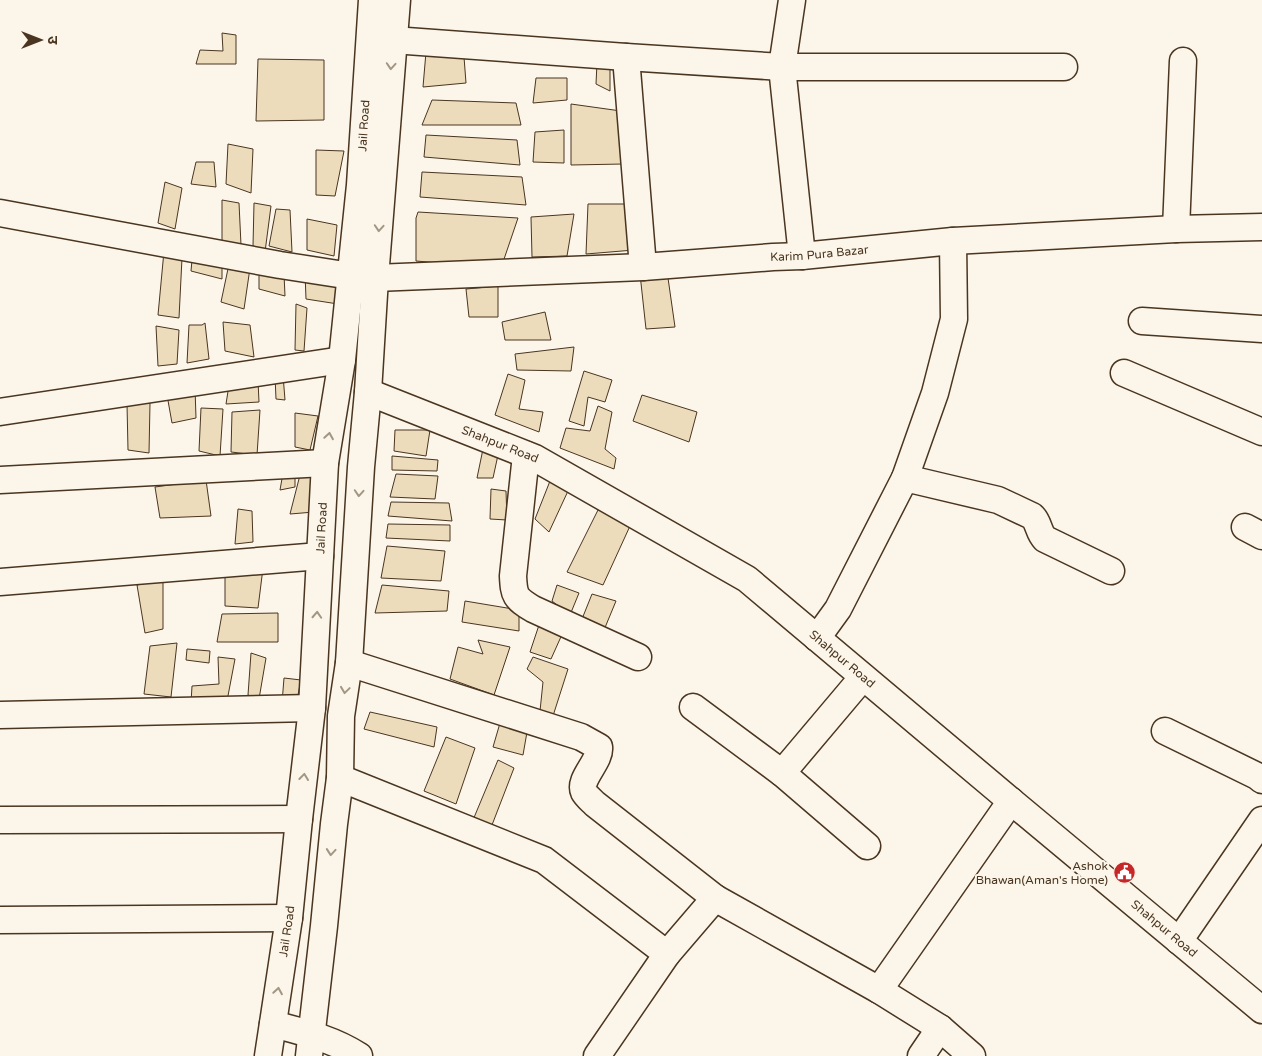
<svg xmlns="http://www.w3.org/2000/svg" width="1262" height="1056" font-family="'Varela Round','Noto Sans Devanagari',sans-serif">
<rect width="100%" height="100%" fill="#fbf6e9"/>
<!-- building -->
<path fill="#ecdcbc" stroke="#4a3520" d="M222,33L236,35V64H196L200,50L223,51Z
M426,52L464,57L466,83L423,87Z
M258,59L324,60V120L256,121Z
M610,62V91L596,84L597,63Z
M536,78H567V100L533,103Z
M432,100L516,103L521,125H422Z
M571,104L621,111L623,164L571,165Z
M564,130V163L533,162L535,132Z
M426,135L517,140L520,165L424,157Z
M228,144L253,149L251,193L226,184Z
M316,150L344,151L335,196L316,195Z
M196,162H214L216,187L191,184Z
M422,172L522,177L526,205L420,197Z
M165,182L182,188L175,229L158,223Z
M222,200L239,203L241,245L222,241Z
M254,203L271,206L265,252L253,246Z
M588,204H629L634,250L586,254Z
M276,209L290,210L292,252L269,246Z
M418,212L518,218L501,268L416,261V218Z
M574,214L567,256L532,257L531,217Z
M307,219L337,225L334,256L307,250Z
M164,251L182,258L179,318L158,315Z
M192,260L222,267V279L191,271Z
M229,264L250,268L244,309L221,302Z
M259,271L284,274L285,296L259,289Z
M305,273L338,284V304L306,299Z
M640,274L668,278L675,327L646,329Z
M498,286V317H469L466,289Z
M296,304L307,308L304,351L295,350Z
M545,312L551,340H505L502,322Z
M223,322L250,325L254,357L225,351Z
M205,323L209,359L187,363L189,325H202Z
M156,326L179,330L177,364L158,366Z
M574,347L571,371L517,370L515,354Z
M584,371L612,380L605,402L588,397L584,426L569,421Z
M508,374L525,380L519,409L543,412L539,432L495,415Z
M283,375L285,400L276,399L275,376Z
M258,381L259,402L226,404L229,385Z
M195,388L196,418L172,423L167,395Z
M642,395L697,412L689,442L633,421Z
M150,403L149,453L128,450L127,404Z
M598,406L612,412L605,449L616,458L614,469L560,448L566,428L590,431Z
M201,408L223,409L220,456L199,451Z
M260,410L257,455L231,452L232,412Z
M295,413L318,416L310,450L295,447Z
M395,430H430L426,456L394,451Z
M483,449L498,455L493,478H477Z
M392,456L438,460L437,471L392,470Z
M320,468L314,512L290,514L301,471Z
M295,469V487L280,490L283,473Z
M396,474L438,476L435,499L390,497Z
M206,480L211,516L160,518L155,487Z
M550,481L568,491L549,532L535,519Z
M491,489L506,491L507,520L490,519Z
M391,502L449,503L452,521L388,516Z
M599,508L630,526L603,585L567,572Z
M238,509L252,511L253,542L235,544Z
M388,524L450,525V541L386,538Z
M387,546L445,551L441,581L381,578Z
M263,568L258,608L225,606V573Z
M163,580V629L145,633L137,585Z
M382,585L449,591L447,611L375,613Z
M557,585L579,593L570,615L552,601Z
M592,594L616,601L604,630L582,619Z
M465,601L519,610V631L462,622Z
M278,613V642H217L222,614Z
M540,622L564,630L551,659L530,652Z
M478,640L510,647L494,695L450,679L458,647L483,654Z
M177,643L171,697L144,694L150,646Z
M187,649L210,651L209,663L186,660Z
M251,653L266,658L259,699L248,695Z
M218,657L235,659L227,701L191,703L192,686L219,684Z
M533,657L568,669L552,719L540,711L543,682L527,669Z
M284,678L301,680L296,705L282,703Z
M370,712L437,727L434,747L364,729Z
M500,723L527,732L523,755L493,747Z
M446,737L475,748L456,804L424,791Z
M498,760L514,768L492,825L473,820Z"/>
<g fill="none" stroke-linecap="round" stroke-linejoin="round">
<defs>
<g id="minor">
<path d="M792,0L782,67L802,256"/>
<path d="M393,40L626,57L782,67H1064"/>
<path d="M626,57L643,267"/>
<path d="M0,213L280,265L351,276"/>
<path d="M1176,229L1183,61"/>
<path id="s1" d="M375,278L643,267L773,257L802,256L953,241L1176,229L1262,227"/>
<path d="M1142,321L1262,329"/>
<path d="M1124,373L1262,432"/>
<path id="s2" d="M368,392L535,458L747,579L1011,801L1262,1010"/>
<path d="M0,412L342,360"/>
<path d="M526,455L513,576C514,596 515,598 533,609L638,657"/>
<path d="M905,478L935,393L954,319L953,241"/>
<path d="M0,480L325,463"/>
<path d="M1245,527L1262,536"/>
<path d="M0,582L320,556"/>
<path d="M817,638L838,609L905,478L998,500L1032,516C1039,522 1038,532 1045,539L1111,571"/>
<path d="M349,663L581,737L599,747C601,761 578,779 584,792C586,796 591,800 595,804L715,898L667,954"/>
<path d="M863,677L782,773L867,846"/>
<path d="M693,707L782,773"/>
<path d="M0,715L312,708"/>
<path d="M1165,731L1257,776L1262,780"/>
<path d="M340,778L544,860L667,954L597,1056"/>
<path d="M0,820L299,819"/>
<path d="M715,898L879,990L940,1028L972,1056"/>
<path d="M0,920L289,918"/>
<path d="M1179,941L1262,820"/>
<path d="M879,990L1011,801"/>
<path d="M273,1024C303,1032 333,1039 359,1056"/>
<path id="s3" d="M268,1056L289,918L299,819L312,708L325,463L342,360L360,185L372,0"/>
<path d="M309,1056L324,926L334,824L340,778L341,716L349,663L361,467L368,392L375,278L397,0"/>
<path d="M921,1056L940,1028"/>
</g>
</defs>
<!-- minor casing -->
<use href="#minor" stroke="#4a3520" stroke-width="29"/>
<!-- minor -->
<use href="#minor" stroke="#fbf6e9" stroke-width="26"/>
</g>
<!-- one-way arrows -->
<defs><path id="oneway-chevron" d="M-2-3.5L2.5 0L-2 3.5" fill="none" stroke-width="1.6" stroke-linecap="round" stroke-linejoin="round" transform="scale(1.25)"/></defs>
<g stroke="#a29684">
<use href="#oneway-chevron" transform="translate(391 66) rotate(94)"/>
<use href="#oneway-chevron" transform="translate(379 228) rotate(94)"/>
<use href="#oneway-chevron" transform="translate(329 436) rotate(-81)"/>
<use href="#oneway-chevron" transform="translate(359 493) rotate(94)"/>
<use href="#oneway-chevron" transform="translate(317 615) rotate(-87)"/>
<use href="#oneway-chevron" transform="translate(345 690) rotate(98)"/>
<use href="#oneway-chevron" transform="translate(304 777) rotate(-83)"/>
<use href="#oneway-chevron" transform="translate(331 852) rotate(95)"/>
<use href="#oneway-chevron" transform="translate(278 991) rotate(-81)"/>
</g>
<!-- icons -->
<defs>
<symbol id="civic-disc" viewBox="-11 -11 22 22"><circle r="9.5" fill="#c62828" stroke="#fbf6e9"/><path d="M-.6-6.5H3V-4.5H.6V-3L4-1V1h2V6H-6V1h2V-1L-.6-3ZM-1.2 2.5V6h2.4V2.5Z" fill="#fff"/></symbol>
</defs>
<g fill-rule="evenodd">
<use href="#civic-disc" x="1112" y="860" width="25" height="25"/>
</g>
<g text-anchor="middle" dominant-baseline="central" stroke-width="4" stroke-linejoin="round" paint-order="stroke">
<!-- street labels -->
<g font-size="12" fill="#4a3520" stroke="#fbf6e9">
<text stroke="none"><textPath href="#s3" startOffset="936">Jail Road</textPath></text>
<text stroke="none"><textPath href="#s1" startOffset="445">Karim Pura Bazar</textPath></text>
<text stroke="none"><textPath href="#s2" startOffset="142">Shahpur Road</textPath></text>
<text stroke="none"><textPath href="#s3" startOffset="531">Jail Road</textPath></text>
<text stroke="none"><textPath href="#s2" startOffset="548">Shahpur Road</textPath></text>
<text stroke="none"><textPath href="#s2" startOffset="968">Shahpur Road</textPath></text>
<text stroke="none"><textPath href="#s3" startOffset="126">Jail Road</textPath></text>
</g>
<!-- poi labels -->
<g font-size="12" fill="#4a3520" stroke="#fbf6e9" text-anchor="end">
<text x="1108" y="866">Ashok<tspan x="1108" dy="14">Bhawan(Aman's Home)</tspan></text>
</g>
</g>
<!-- north arrow -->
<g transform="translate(40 40) rotate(90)" stroke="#fbf6e9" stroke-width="4" paint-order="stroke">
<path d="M0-4L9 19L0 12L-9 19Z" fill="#4a3520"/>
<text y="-8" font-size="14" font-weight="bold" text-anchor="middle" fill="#4a3520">उ</text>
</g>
</svg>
